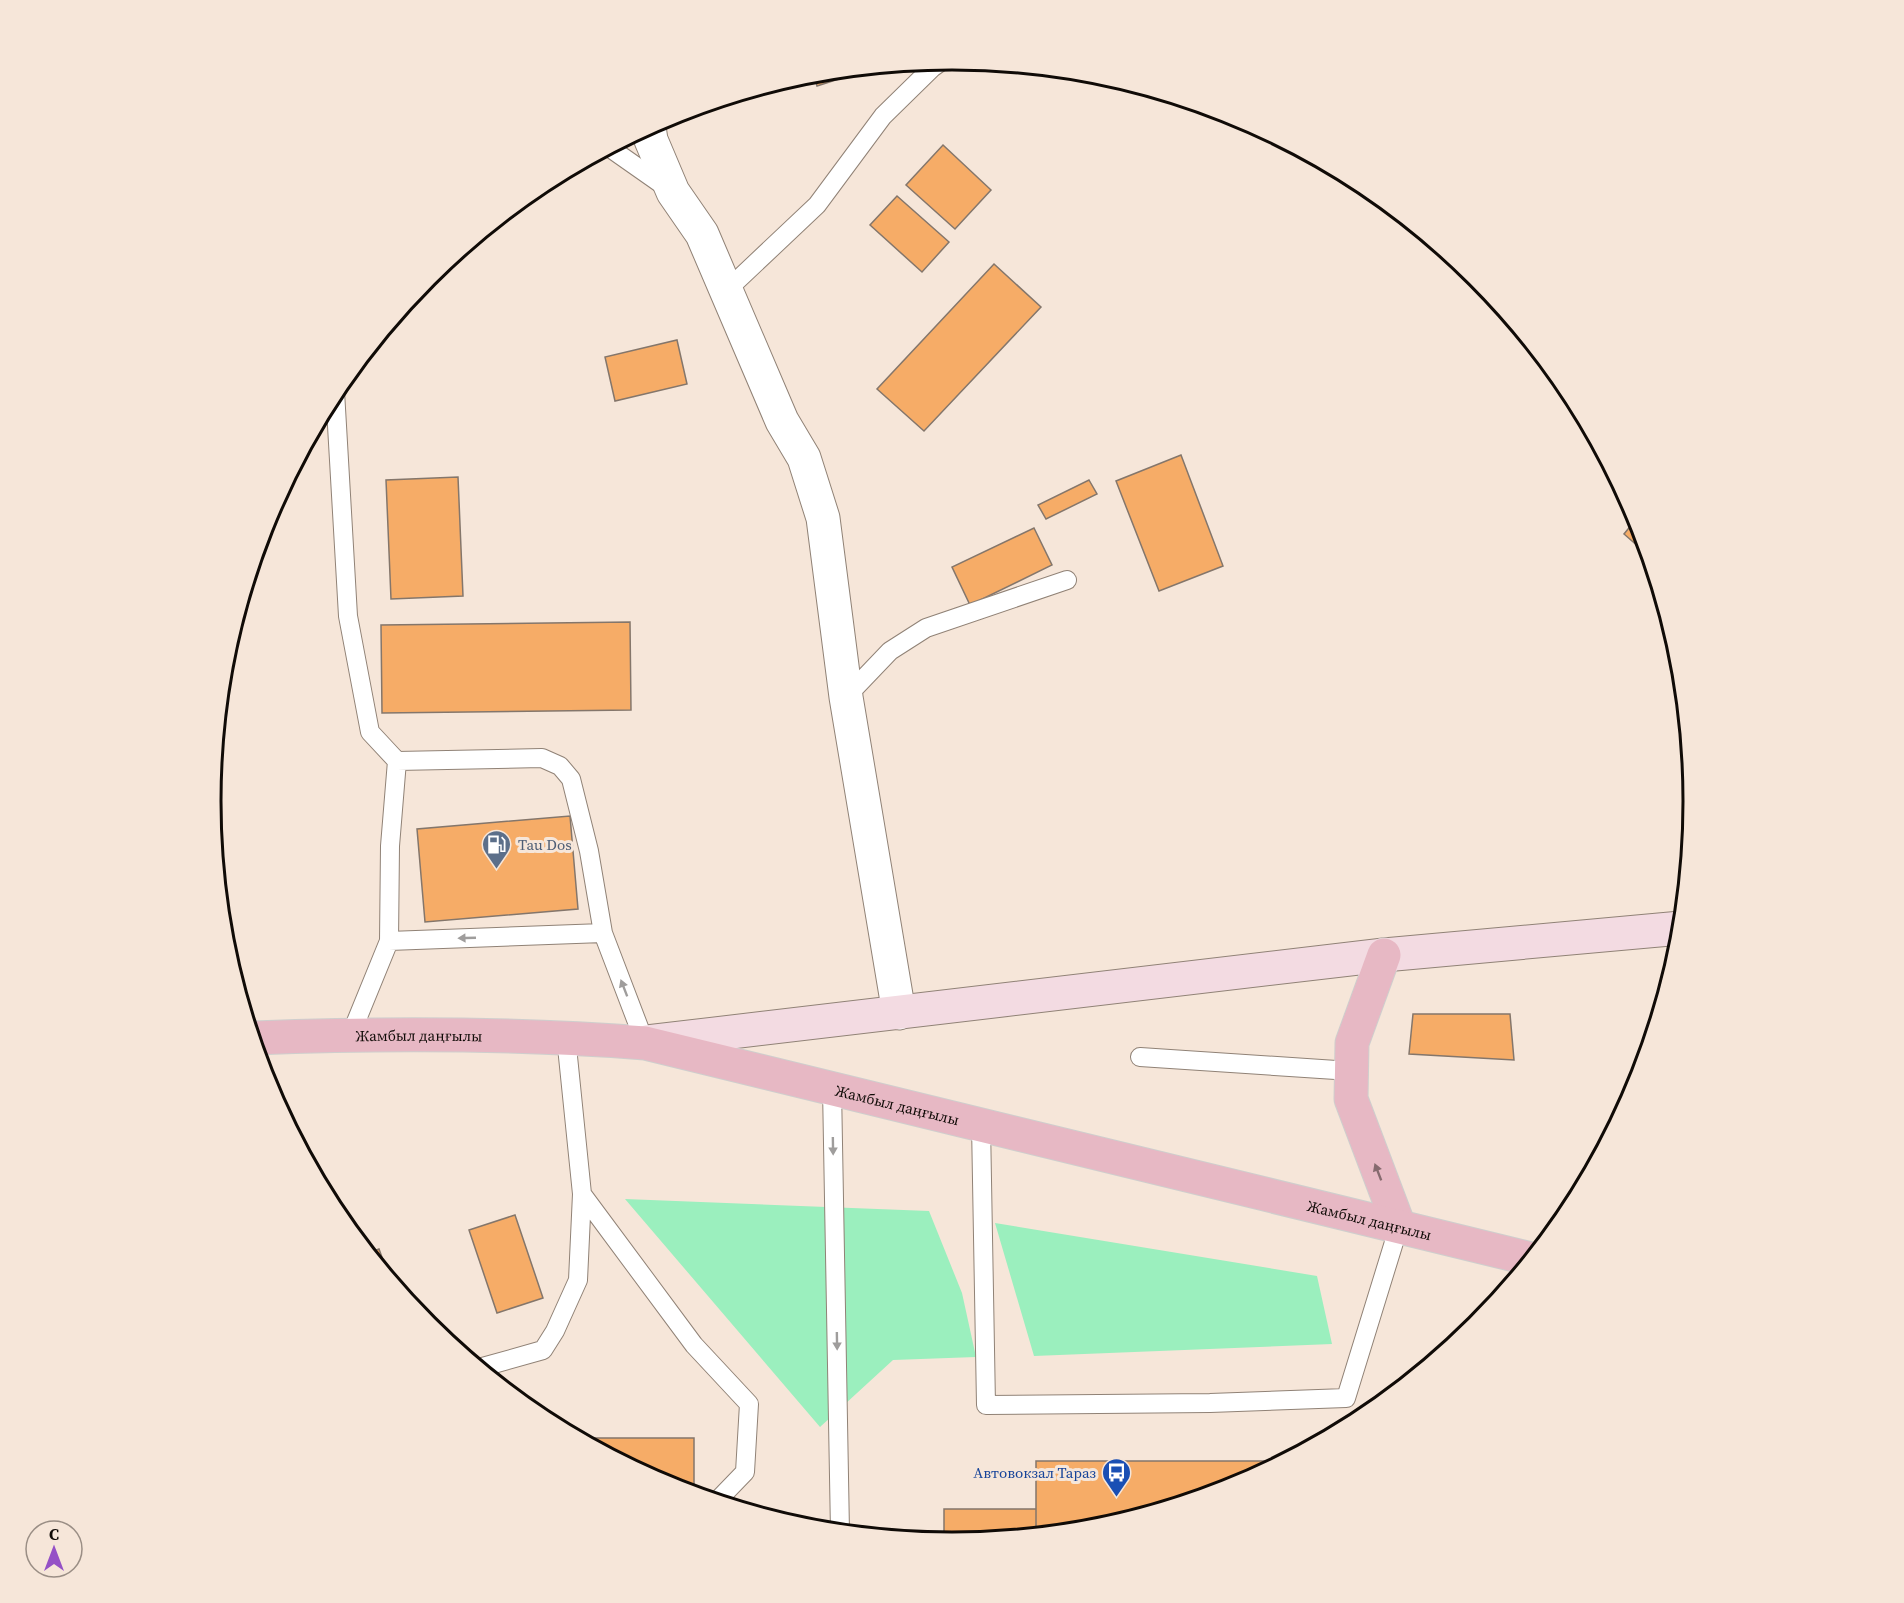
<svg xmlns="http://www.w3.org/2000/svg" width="1904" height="1603" font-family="'Source Serif 4',serif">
<rect width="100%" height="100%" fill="#f6e6d9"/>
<!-- green -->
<path fill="#9befbe" d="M625,1199L929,1211L962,1293L976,1357L893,1360L820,1427Z
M995,1223L1317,1276L1332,1344L1034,1356Z"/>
<!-- building -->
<path fill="#f6ac67" stroke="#84766b" stroke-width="1.5" d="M876,67L817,86L814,74Z
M943,145L991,190L955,229L906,185Z
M897,196L949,242L922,272L870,225Z
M512,208L513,217L500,218Z
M994,264L1041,307L924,431L877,389Z
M677,340L687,384L615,401L605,357Z
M1181,455L1223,566L1159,591L1116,481Z
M458,477L463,596L391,599L386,480Z
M1089,480L1097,494L1046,519L1038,505Z
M1637,518L1648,555L1624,534Z
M1034,528L1052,565L970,605L952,567Z
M630,622L631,710L382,713L381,625Z
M570,816L578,909L425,922L417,829Z
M1413,1014H1510L1514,1060L1409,1054Z
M515,1215L543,1298L497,1313L469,1230Z
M379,1249L391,1282L368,1253Z
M577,1438H694V1494L668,1486Z
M1036,1461H1273V1467L1235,1487L1096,1529L1036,1535Z
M944,1509H1036V1535L952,1543L944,1542Z"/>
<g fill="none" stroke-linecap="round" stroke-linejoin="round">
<defs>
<path id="lane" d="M610,148L667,188
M726,291L817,205L883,116L932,68L942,61
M335,391L348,616L370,732L397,761L542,758L560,766L571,779L589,851L603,933
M846,697L890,651L926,628L1067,580
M389,941L390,846L397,761
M351,1034L389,941L603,933L645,1043
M566,1037L582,1194L694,1345L749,1404L745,1472L717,1501
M1140,1057L1351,1071
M832,1088L840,1532
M981,1124L986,1405L1210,1403L1346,1398L1399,1226
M479,1368L543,1350L555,1331L578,1280L582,1194"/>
<path id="street" d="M649,127L651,140L673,192L702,234L782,421L804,458L823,518L846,697L899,1013"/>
<path id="secondary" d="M647,1042L1384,955L1681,928"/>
<g id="primary">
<path d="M1384,955L1352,1043L1351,1099L1399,1226"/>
<path id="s1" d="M253,1038C383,1033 514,1033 645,1043L1531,1259"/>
</g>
</defs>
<!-- lane casing -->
<use href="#lane" stroke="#908276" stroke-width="20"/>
<!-- street casing -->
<use href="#street" stroke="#908276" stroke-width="35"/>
<!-- secondary casing -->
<use href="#secondary" stroke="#908276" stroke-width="35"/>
<!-- primary casing -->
<use href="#primary" stroke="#cfcecd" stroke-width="35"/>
<!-- lane -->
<use href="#lane" stroke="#fff" stroke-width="18"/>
<!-- street -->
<use href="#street" stroke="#fff" stroke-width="33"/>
<!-- secondary -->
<use href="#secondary" stroke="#f3dbe2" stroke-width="33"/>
<!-- primary -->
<use href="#primary" stroke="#e7b8c4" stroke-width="33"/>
</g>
<!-- one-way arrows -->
<defs><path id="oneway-solid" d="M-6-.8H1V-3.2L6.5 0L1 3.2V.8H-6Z" transform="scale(1.5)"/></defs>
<g fill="#9f9d9c">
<use href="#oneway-solid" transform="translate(467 938) rotate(178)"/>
<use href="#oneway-solid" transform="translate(624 988) rotate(-111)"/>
<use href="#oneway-solid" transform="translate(833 1146) rotate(89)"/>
<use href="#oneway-solid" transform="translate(837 1341) rotate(89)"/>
</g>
<use fill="#866a6f" href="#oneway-solid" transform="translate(1378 1172) rotate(-111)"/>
<!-- icons -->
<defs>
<symbol id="fuel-pin" viewBox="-11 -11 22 30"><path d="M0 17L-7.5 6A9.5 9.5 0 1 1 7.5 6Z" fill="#5c6f8a" stroke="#f6e6d9"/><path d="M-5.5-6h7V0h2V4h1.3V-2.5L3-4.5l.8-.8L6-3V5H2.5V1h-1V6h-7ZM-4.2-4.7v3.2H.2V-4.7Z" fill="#fff"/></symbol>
<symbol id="bus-pin" viewBox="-11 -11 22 30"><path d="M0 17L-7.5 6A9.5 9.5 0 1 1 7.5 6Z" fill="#1a4fb4" stroke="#f6e6d9"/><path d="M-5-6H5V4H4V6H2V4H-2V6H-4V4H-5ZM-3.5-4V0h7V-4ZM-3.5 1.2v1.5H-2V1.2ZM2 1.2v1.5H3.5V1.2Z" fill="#fff"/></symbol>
</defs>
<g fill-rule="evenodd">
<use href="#fuel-pin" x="480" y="828" width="33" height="45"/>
<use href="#bus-pin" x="1100" y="1456" width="33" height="45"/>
</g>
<g text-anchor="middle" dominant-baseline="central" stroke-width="6" stroke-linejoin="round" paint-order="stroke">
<!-- service labels -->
<g font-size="15" fill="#4e5e75" stroke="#f6e6d9" text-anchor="start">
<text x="518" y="844">Tau Dos</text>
</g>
<!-- street labels -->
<g font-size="15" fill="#100b07" stroke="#f6e6d9">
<text stroke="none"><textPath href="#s1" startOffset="166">Жамбыл даңғылы</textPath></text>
<text stroke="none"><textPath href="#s1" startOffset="652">Жамбыл даңғылы</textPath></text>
<text stroke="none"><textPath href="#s1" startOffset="1138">Жамбыл даңғылы</textPath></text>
</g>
<!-- transit labels -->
<g font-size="15" fill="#164399" stroke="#f6e6d9" text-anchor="end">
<text x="1096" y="1472">Автовокзал Тараз</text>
</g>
</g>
<!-- crop -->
<path d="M0 0H1904V1603H0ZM221 801a731 731 0 1 1 1462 0a731 731 0 1 1-1462 0Z" fill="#f6e6d9" fill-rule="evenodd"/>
<path fill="none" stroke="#100b07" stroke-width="3" d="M221 801a731 731 0 1 1 1462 0a731 731 0 1 1-1462 0Z"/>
<!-- north arrow -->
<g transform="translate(54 1549)"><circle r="28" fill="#f6e6d9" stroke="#9a8e85" stroke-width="1.5"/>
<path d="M0-4.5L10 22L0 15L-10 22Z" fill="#9551c6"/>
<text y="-9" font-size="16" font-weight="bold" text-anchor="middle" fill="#100b07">С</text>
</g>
</svg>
